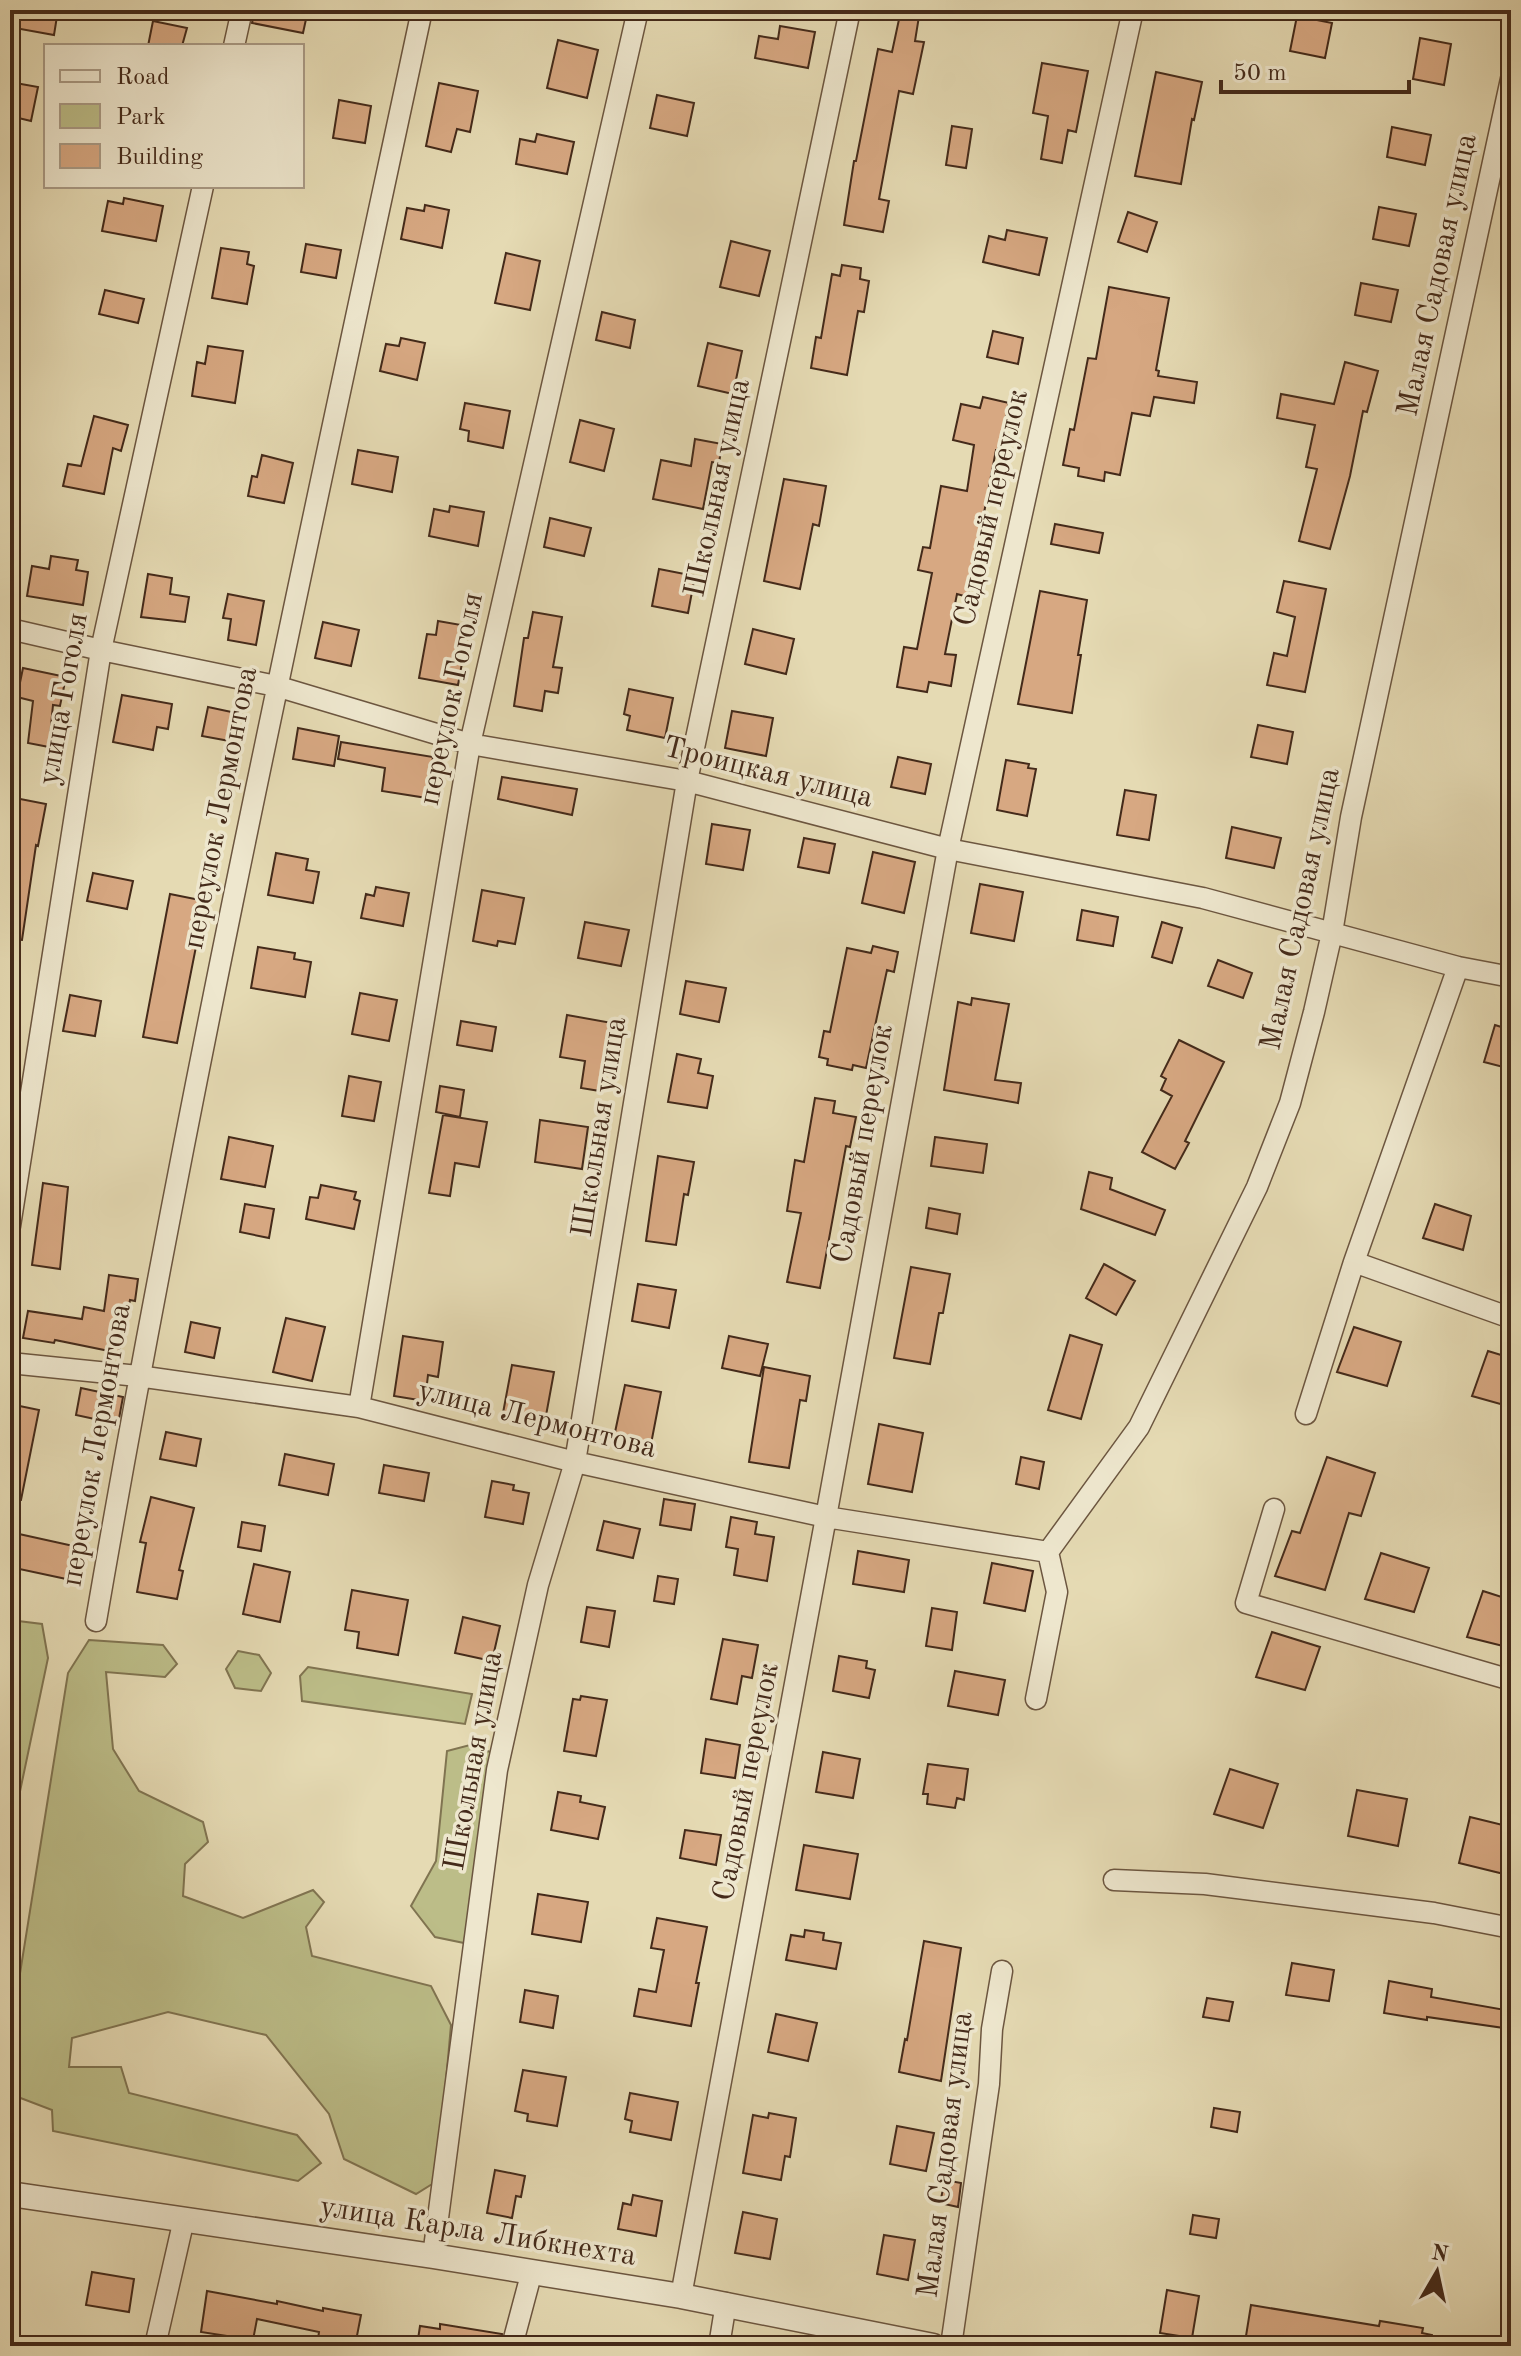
<svg xmlns="http://www.w3.org/2000/svg" width="1521" height="2356" font-family="'Old Standard TT',serif">
<rect width="100%" height="100%" fill="#e5dab3"/>
<filter id="stains"><feTurbulence type="fractalNoise" baseFrequency=".0025" numOctaves="4"/><feColorMatrix values="0 0 0 0 .2 0 0 0 0 .09 0 0 0 0 .02 0 0 0 .5 -.17"/></filter>
<radialGradient id="worn" r=".72"><stop offset=".6" stop-color="#630" stop-opacity="0"/><stop offset="1" stop-color="#630" stop-opacity=".3"/></radialGradient>
<!-- green -->
<path fill="#bcbd88" stroke="#807451" stroke-width="2" d="M10,1620L42,1624L48,1658L10,1839Z
M89,1640L163,1645L177,1664L165,1677L106,1672L113,1749L139,1791L203,1822L208,1842L185,1864L183,1896L243,1918L313,1890L324,1902L306,1927L312,1956L431,1986L451,2025L437,2181L416,2194L344,2159L329,2114L266,2035L168,2012L72,2038L69,2067H121L129,2093L297,2135L321,2163L298,2181L53,2131L52,2110L10,2094V2036L68,1673Z
M238,1651L259,1655L271,1673L261,1691L235,1688L226,1669Z
M308,1667L472,1694L465,1724L302,1701L300,1676Z
M470,1745L493,1753L464,1943L435,1937L411,1906L436,1861L447,1751Z"/>
<!-- building -->
<path fill="#d7a882" stroke="#442a1a" stroke-width="2" d="M18,10H58L54,35L15,28Z
M255,10H308L303,33L252,23Z
M901,10H920L915,41L924,42L913,94L899,91L879,199L889,201L883,232L844,225L854,161H856L878,49L892,52Z
M1297,16L1332,23L1325,58L1290,51Z
M153,21L187,28L182,46H148Z
M780,26L815,32L808,68L755,58L759,36L778,39Z
M1420,38L1451,44L1444,85L1413,79Z
M558,40L598,50L587,98L547,88Z
M1042,63L1088,71L1076,132L1068,130L1062,163L1041,159L1048,116L1033,113Z
M1156,72L1202,82L1194,120L1192,119L1181,184L1135,176Z
M10,82L38,87L31,121L10,116Z
M439,83L478,91L470,132L457,129L451,152L426,146Z
M657,95L694,103L687,136L650,128Z
M339,100L371,106L365,143L333,138Z
M952,126L972,129L966,168L946,165Z
M1392,127L1431,135L1425,165L1387,157Z
M537,134L574,142L567,174L516,164L520,139L535,142Z
M124,198L163,206L156,241L102,231L108,201L123,204Z
M425,205L449,210L442,248L401,239L407,208L424,211Z
M1379,207L1416,214L1409,246L1373,239Z
M1128,212L1157,222L1147,252L1118,242Z
M1007,230L1047,238L1039,275L983,262L989,236L1005,240Z
M731,241L770,251L759,296L720,287Z
M306,244L341,250L336,278L301,272Z
M221,248L249,252L247,264L254,266L247,304L212,298Z
M506,253L540,261L530,310L495,303Z
M842,265L861,268L860,279L869,281L864,312L858,311L847,375L811,368L816,337L821,338L832,274L840,276Z
M1361,283L1398,290L1391,322L1355,315Z
M1109,287L1169,298L1156,370L1159,371L1158,376L1197,382L1194,403L1154,397L1150,416L1132,413L1120,475L1105,472L1104,481L1078,476L1079,468L1063,465L1070,429L1074,430L1088,358L1096,359Z
M105,290L144,299L138,323L99,314Z
M602,312L635,320L630,348L596,340Z
M993,331L1023,338L1018,364L987,357Z
M401,338L425,343L417,380L380,371L386,344L399,346Z
M708,343L742,351L733,394L698,386Z
M208,346L243,351L235,403L192,396L197,362L205,364Z
M1345,362L1378,371L1367,412L1363,411L1350,476L1330,549L1299,541L1317,469L1306,467L1315,425L1277,418L1281,394L1334,404Z
M983,397L1009,403L998,450H996L968,597L957,594L945,654L956,655L951,686L929,682L927,692L897,687L904,647L917,649L932,573L918,570L923,547L930,548L941,486L967,491L974,445L953,440L961,404L980,408Z
M465,403L510,411L503,448L468,441L469,431L460,429Z
M94,416L128,425L121,451L113,448L104,494L63,486L68,464L81,466Z
M580,420L614,429L604,471L570,462Z
M695,439L722,444L719,463L712,462L703,509L653,499L661,460L691,466Z
M358,450L398,457L392,492L352,484Z
M262,455L293,463L284,503L248,496L252,476L257,477Z
M784,479L826,486L819,526L813,524L800,589L764,581Z
M450,506L484,512L478,546L429,536L434,509L449,512Z
M550,518L591,528L584,556L544,547Z
M1055,524L1103,533L1099,553L1051,544Z
M51,556L78,560L76,570L88,572L83,605L27,596L32,566L49,569Z
M659,569L695,576L688,613L652,606Z
M148,574L172,578L170,594L189,597L185,622L141,617Z
M1284,581L1326,589L1305,692L1267,685L1274,653L1287,656L1295,617L1277,612Z
M1040,591L1087,600L1078,655H1081L1072,713L1018,704Z
M228,594L264,601L256,645L228,640L231,619L223,618Z
M533,612L562,617L553,667L562,668L558,693L545,691L542,711L514,706L524,638H528Z
M438,621L461,625L458,640L466,641L458,685L419,678L427,634L436,635Z
M323,622L359,630L351,666L315,658Z
M753,629L794,639L786,674L745,664Z
M23,668L66,677L60,706L53,705L49,747L28,743L33,701L17,697Z
M629,689L673,698L665,738L627,730L630,716L624,714Z
M122,695L172,704L168,729L157,727L153,750L113,742Z
M208,707L241,714L235,742L202,736Z
M732,711L773,718L766,756L725,748Z
M1258,725L1293,732L1287,764L1251,757Z
M298,728L339,736L334,766L293,759Z
M341,742L433,757L427,798L382,791L385,768L338,759Z
M898,757L931,764L925,794L891,787Z
M1006,760L1029,764L1028,768L1036,769L1027,816L997,810Z
M502,777L577,789L572,815L498,799Z
M1125,790L1156,795L1149,840L1117,835Z
M10,797L46,804L38,846L36,845L22,940L10,939Z
M712,824L750,830L743,870L706,864Z
M1232,827L1281,838L1274,868L1226,858Z
M804,838L835,844L829,873L798,867Z
M873,852L915,862L904,913L862,903Z
M276,853L308,859L306,870L319,872L313,903L268,895Z
M93,873L133,881L127,909L87,901Z
M980,884L1023,892L1014,941L971,933Z
M376,887L409,893L403,926L361,918L366,894L374,896Z
M482,890L524,898L515,944L498,941L497,946L473,941Z
M170,894L205,901L177,1043L143,1037Z
M1082,910L1118,917L1113,946L1077,940Z
M585,922L629,930L621,966L578,958Z
M1162,922L1182,928L1172,963L1152,957Z
M873,946L898,952L894,972L887,970L866,1068L853,1065L852,1070L827,1065L828,1059L819,1057L824,1031L830,1032L847,948L871,953Z
M258,947L295,953L294,959L311,962L305,997L251,988Z
M1218,960L1252,973L1243,998L1208,986Z
M686,981L726,988L719,1022L680,1014Z
M360,993L397,1000L389,1041L352,1034Z
M70,995L101,1001L95,1036L63,1031Z
M972,998L1009,1004L995,1080L1021,1083L1018,1103L944,1090L958,1002L971,1005Z
M567,1015L612,1023L600,1091L581,1088L585,1061L560,1057Z
M461,1021L496,1027L492,1051L457,1045Z
M1495,1025L1511,1030V1069L1484,1062Z
M1179,1040L1224,1062L1185,1141L1189,1143L1175,1169L1142,1152L1172,1096L1161,1090L1166,1079L1161,1076Z
M677,1054L701,1059L698,1073L713,1076L707,1108L668,1102Z
M349,1076L381,1082L374,1121L342,1116Z
M440,1086L464,1090L460,1117L436,1112Z
M815,1098L835,1101L833,1113L856,1117L850,1147L846,1146L820,1288L787,1282L801,1213L787,1211L795,1160L804,1162Z
M443,1115L487,1122L479,1167L455,1163L450,1196L429,1193Z
M540,1120L588,1127L582,1169L535,1162Z
M229,1137L273,1146L265,1187L221,1179Z
M935,1137L987,1144L983,1173L931,1166Z
M658,1156L694,1162L688,1195L684,1194L676,1245L646,1241Z
M1089,1172L1112,1178L1110,1189L1165,1210L1155,1235L1081,1209Z
M43,1183L68,1187L60,1269L32,1265Z
M321,1185L356,1192L354,1199L360,1201L354,1229L306,1219L310,1197L318,1198Z
M245,1204L274,1209L269,1238L240,1232Z
M1435,1204L1471,1216L1463,1250L1423,1238Z
M929,1208L960,1214L957,1234L926,1228Z
M1104,1264L1135,1281L1116,1315L1086,1298Z
M911,1267L950,1274L943,1313H939L930,1364L894,1358Z
M109,1275L138,1279L135,1301L130,1300L119,1353L55,1340L54,1343L23,1338L28,1311L82,1319L84,1307L104,1311Z
M638,1284L676,1290L669,1328L632,1321Z
M286,1318L325,1327L312,1381L273,1372Z
M191,1322L220,1328L214,1358L185,1352Z
M1354,1327L1401,1342L1387,1386L1337,1372Z
M1070,1335L1102,1345L1081,1419L1048,1410Z
M403,1336L443,1342L438,1377L428,1375L425,1401L394,1396Z
M729,1336L768,1344L760,1376L722,1368Z
M1488,1351L1511,1358V1407L1472,1396Z
M512,1365L554,1372L545,1421L503,1413Z
M764,1367L810,1376L806,1401L800,1400L789,1468L749,1462Z
M625,1385L661,1392L651,1444L614,1437Z
M81,1388L123,1397L118,1424L76,1415Z
M10,1404L39,1410L21,1500L10,1499Z
M879,1424L923,1433L912,1492L868,1484Z
M166,1432L201,1439L196,1466L160,1459Z
M285,1454L334,1464L328,1495L279,1485Z
M1021,1457L1044,1462L1039,1489L1016,1484Z
M1327,1457L1375,1473L1361,1516L1349,1513L1325,1590L1275,1576L1292,1531L1300,1533Z
M384,1465L429,1473L424,1501L379,1493Z
M492,1481L514,1485L513,1490L529,1493L523,1524L485,1517Z
M151,1497L194,1508L179,1570L183,1571L177,1599L137,1592L146,1543L140,1542Z
M664,1499L695,1504L691,1530L660,1525Z
M731,1517L757,1522L755,1534L774,1537L767,1581L734,1575L738,1549L726,1547Z
M604,1521L640,1529L633,1558L597,1550Z
M242,1522L265,1526L261,1551L238,1547Z
M10,1532L78,1547L71,1580L10,1567Z
M858,1551L909,1560L904,1592L853,1584Z
M1381,1553L1429,1568L1414,1612L1365,1599Z
M992,1563L1033,1571L1025,1611L984,1603Z
M254,1564L290,1572L280,1622L243,1614Z
M658,1576L678,1579L674,1604L654,1601Z
M352,1590L408,1600L398,1655L357,1648L359,1632L345,1630Z
M1483,1591L1511,1600V1648L1467,1637Z
M587,1607L615,1611L609,1647L581,1642Z
M932,1608L957,1612L952,1650L926,1646Z
M463,1617L500,1626L492,1661L455,1653Z
M1272,1632L1320,1647L1305,1690L1256,1677Z
M723,1639L758,1645L752,1678L742,1676L737,1704L711,1699Z
M839,1656L867,1661L866,1668L875,1670L869,1698L833,1691Z
M955,1671L1005,1680L998,1715L948,1706Z
M581,1696L607,1700L596,1756L564,1751L573,1699L580,1700Z
M706,1739L740,1745L735,1778L701,1773Z
M823,1752L860,1759L853,1798L816,1792Z
M928,1764L968,1769L964,1800L957,1798L955,1808L927,1804L928,1794H923Z
M1230,1769L1278,1784L1263,1828L1214,1814Z
M1357,1790L1407,1799L1398,1846L1348,1836Z
M558,1792L581,1796L580,1802L605,1807L598,1839L551,1830Z
M1470,1817L1511,1827V1863L1508,1875L1459,1863Z
M685,1830L721,1835L716,1865L680,1858Z
M804,1845L858,1854L850,1899L796,1890Z
M538,1894L588,1902L581,1942L532,1934Z
M657,1918L707,1927L696,1983H699L691,2026L634,2016L639,1989L656,1992L664,1950L651,1948Z
M805,1930L824,1933L823,1940L841,1943L836,1969L786,1960L791,1935L804,1937Z
M924,1941L961,1948L941,2081L899,2072L905,2039L907,2040Z
M1292,1963L1334,1970L1329,2001L1286,1995Z
M1389,1981L1432,1989L1431,1997L1511,2011V2029L1427,2017V2020L1384,2013Z
M525,1990L558,1996L553,2028L520,2022Z
M1207,1998L1233,2002L1229,2021L1203,2017Z
M776,2014L817,2023L808,2061L768,2052Z
M523,2070L566,2077L557,2126L527,2121L528,2114L515,2111Z
M630,2093L678,2102L671,2140L630,2132L632,2121L625,2119Z
M1214,2108L1240,2112L1237,2132L1211,2127Z
M769,2113L796,2118L790,2157L785,2156L781,2180L743,2173L753,2115L768,2118Z
M897,2126L934,2133L926,2171L890,2164Z
M495,2170L525,2176L521,2197L516,2196L512,2218L487,2213Z
M945,2180L961,2183L958,2207L940,2203Z
M633,2195L662,2201L656,2236L618,2229L623,2203L631,2205Z
M743,2212L777,2219L770,2259L735,2253Z
M1193,2215L1219,2219L1216,2238L1190,2234Z
M884,2235L915,2240L908,2280L877,2274Z
M92,2272L134,2279L129,2312L86,2305Z
M1167,2290L1199,2296L1192,2338L1160,2333Z
M207,2291L277,2304V2301L323,2311V2308L361,2315L355,2346H317L319,2332L257,2319L253,2340L201,2332Z
M1251,2305L1379,2326L1380,2321L1423,2328L1422,2333L1432,2335L1431,2346H1303L1246,2336Z
M440,2324L502,2334L499,2346H417L420,2326L440,2329Z"/>
<g fill="none" stroke-linecap="round" stroke-linejoin="round">
<defs>
<path id="minor" d="M234,46L242,10
M10,629L101,650L276,686L470,744L687,781L948,849L1203,898L1458,967L1511,977
M10,1226L101,650L203,186
M1354,1262L1511,1318
M10,1363L138,1376L359,1407L575,1462L826,1517L1048,1552
M359,1407L470,744L638,10
M1306,1414L1354,1262L1458,967
M1274,1509L1246,1603L1511,1680
M96,1621C189,1081 307,546 422,10
M1036,1699L1057,1592L1048,1552L1139,1427L1257,1187L1290,1103L1314,1012L1332,933L1351,817L1511,79
M1114,1880L1205,1884L1434,1913L1511,1928
M433,2256L497,1770L538,1585L575,1462L687,781L850,10
M681,2296L826,1517L948,849L1133,10
M155,2346L184,2219
M512,2346L532,2271
M719,2346L726,2303
M951,2346L989,2084L992,2029L1002,1971"/>
<path id="tertiary" d="M10,2194L433,2256L681,2296L933,2346"/>
</defs>
<!-- minor casing -->
<use href="#minor" stroke="#6c5640" stroke-width="23"/>
<!-- tertiary casing -->
<use href="#tertiary" stroke="#6c5640" stroke-width="27"/>
<!-- minor -->
<use href="#minor" stroke="#eee7ce" stroke-width="20"/>
<!-- tertiary -->
<use href="#tertiary" stroke="#eee7ce" stroke-width="24"/>
</g>
<g text-anchor="middle" dominant-baseline="central" stroke-width="7" stroke-linejoin="round" paint-order="stroke">
<!-- street labels -->
<g font-size="30" fill="#442a1a" stroke="#eee7ce">
<text transform="translate(1438 275) rotate(-78)">Малая Садовая улица</text>
<text transform="translate(718 488) rotate(-78)">Школьная улица</text>
<text transform="translate(992 508) rotate(-77)">Садовый переулок</text>
<text transform="translate(64 699) rotate(-80)">улица Гоголя</text>
<text transform="translate(452 699) rotate(-78)">переулок Гоголя</text>
<text transform="translate(768 773) rotate(14)">Троицкая улица</text>
<text transform="translate(221 808) rotate(-79)">переулок Лермонтова</text>
<text transform="translate(1301 909) rotate(-78)">Малая Садовая улица</text>
<text transform="translate(600 1127) rotate(-81)">Школьная улица</text>
<text transform="translate(863 1144) rotate(-80)">Садовый переулок</text>
<text transform="translate(537 1420) rotate(14)">улица Лермонтова</text>
<text transform="translate(97 1445) rotate(-80)">переулок Лермонтова</text>
<text transform="translate(474 1761) rotate(-80)">Школьная улица</text>
<text transform="translate(747 1782) rotate(-79)">Садовый переулок</text>
<text transform="translate(946 2155) rotate(-83)">Малая Садовая улица</text>
<text transform="translate(478 2232) rotate(9)">улица Карла Либкнехта</text>
</g>
</g>
<!-- margin -->
<rect width="1521" height="2356" fill="none" stroke="#e5dab3" stroke-width="40"/>
<rect x="12" y="12" width="1497" height="2332" fill="none" stroke="#442a1a" stroke-width="4"/>
<rect x="20" y="20" width="1481" height="2316" fill="none" stroke="#442a1a" stroke-width="2"/>
<!-- legend -->
<rect x="44" y="44" width="260" height="144" fill="#eee7ce" stroke="#aa9b86" stroke-width="2"/>
<rect x="60" y="70" width="40" height="12" fill="#eee7ce" stroke="#aa9b86" stroke-width="2"/>
<text x="116" y="84" font-size="24" fill="#442a1a">Road</text>
<rect x="60" y="104" width="40" height="24" fill="#bcbd88" stroke="#aa9b86" stroke-width="2"/>
<text x="116" y="124" font-size="24" fill="#442a1a">Park</text>
<rect x="60" y="144" width="40" height="24" fill="#d7a882" stroke="#aa9b86" stroke-width="2"/>
<text x="116" y="164" font-size="24" fill="#442a1a">Building</text>
<!-- north arrow -->
<g transform="translate(1437 2272) rotate(9)" stroke="#eee7ce" stroke-width="6" paint-order="stroke">
<path d="M0-6L14 30L0 20L-14 30Z" fill="#442a1a"/>
<text y="-12" font-size="22" font-weight="bold" text-anchor="middle" fill="#442a1a">N</text>
</g>
<!-- scale -->
<path d="M1221 80v12h188v-12" fill="none" stroke="#442a1a" stroke-width="4"/>
<text x="1233" y="80" font-size="24" fill="#442a1a" stroke="#eee7ce" stroke-width="6" paint-order="stroke">50 m</text>
<rect width="100%" height="100%" filter="url(#stains)"/>
<rect width="100%" height="100%" fill="url(#worn)"/>
</svg>
